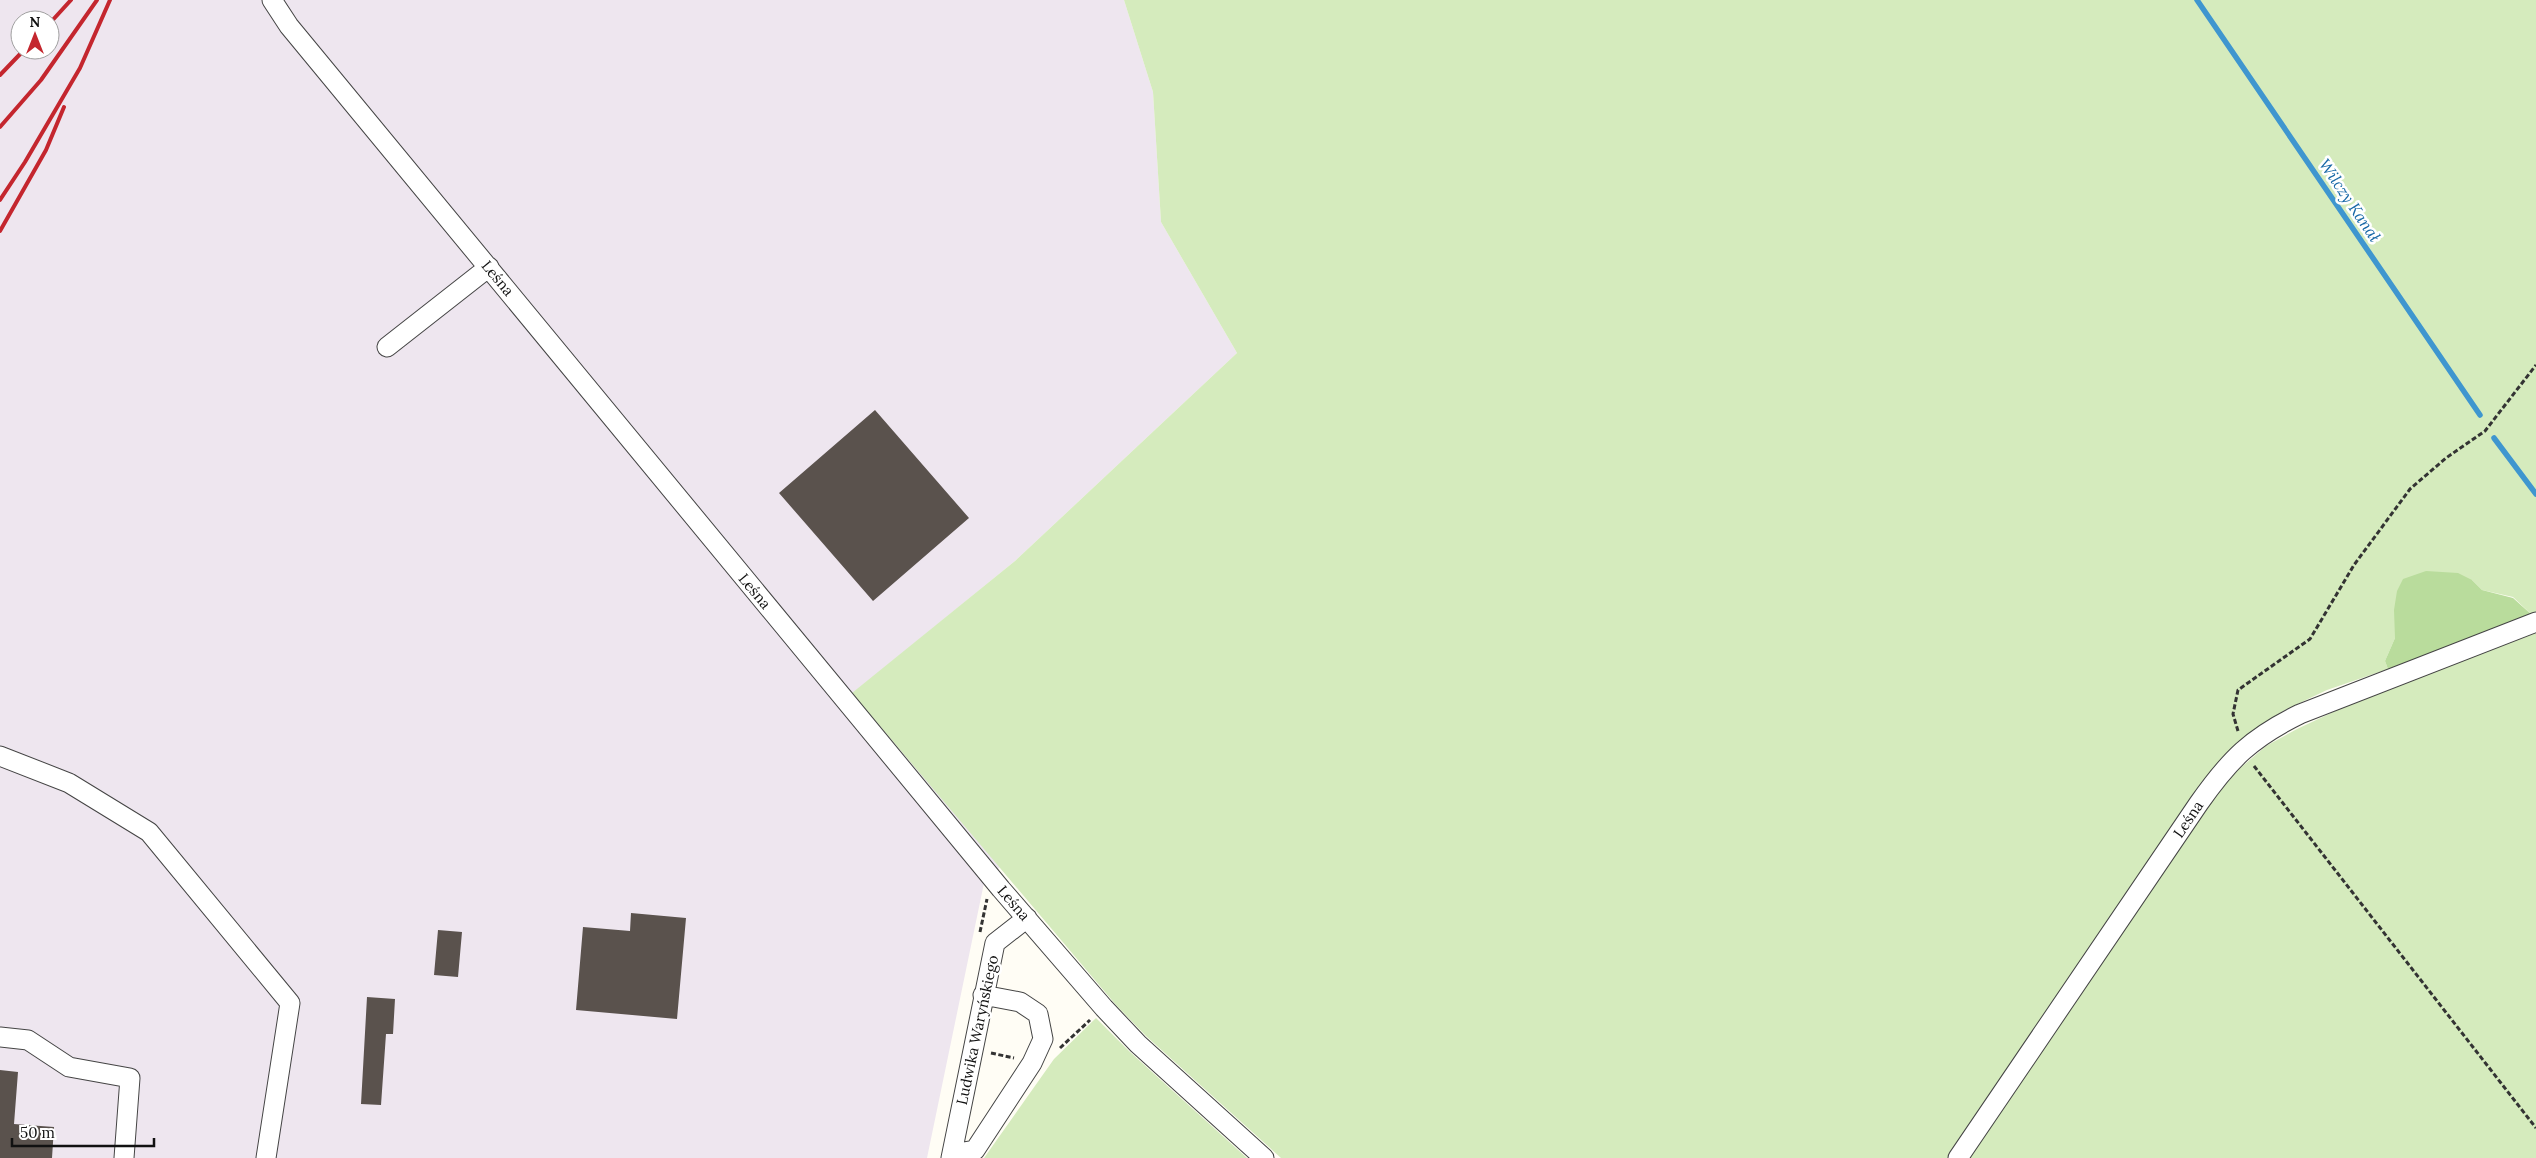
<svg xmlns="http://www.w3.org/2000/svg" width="2536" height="1158" font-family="Lora,serif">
<rect width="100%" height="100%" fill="#fffdf5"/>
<!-- industrial -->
<path fill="#eee6ef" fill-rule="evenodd" d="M0,0H1124L1153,92L1161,222L1237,353L1015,561L853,693L1000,867L984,883L927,1158H0ZM20,20H50V50H20Z"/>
<!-- green -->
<path fill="#d5ebbd" d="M1124,0H2536V613L2532,615L2513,597L2482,590L2472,580L2395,625V638L2385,661L2388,669L2327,690L2283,711L2250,735L1950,1158H1281L1146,1036L1116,1005L852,693L1015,561L1237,353L1161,222L1153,92Z
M2536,633V1158H1965L2211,801L2231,776L2266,746L2297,729L2363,698Z
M1096,1018L1130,1052L1247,1158H984L1054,1059Z"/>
<!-- forest -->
<path fill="#b9dc9c" d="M2426,571L2458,573L2472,580L2482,590L2513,598L2532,615L2388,669L2385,661L2395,638L2394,610L2397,591L2403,579Z"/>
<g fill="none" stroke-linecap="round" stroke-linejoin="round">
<!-- stream -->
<path stroke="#3f96cf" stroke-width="5.5" d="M2197,0L2480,415
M2494,438L2536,494"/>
</g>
<!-- building -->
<path fill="#5a524d" d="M875,410L969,518L873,601L779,493Z
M631,913L686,918L677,1019L576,1010L583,927L630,931Z
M438,930L462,932L458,977L434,975Z
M367,997L395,999L393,1034H386L381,1105L361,1104Z
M0,1070L18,1072L14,1124L54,1127L52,1158H0Z"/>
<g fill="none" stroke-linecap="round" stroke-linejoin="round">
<defs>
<path id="minor" d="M272,0L289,26L1001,889L1104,1008L1138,1044L1264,1158
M387,347L489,267
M0,756L69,783L149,832L290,1003L266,1158
M0,1037L28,1040L69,1067L130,1078L124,1158
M952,1154L975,1150L1032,1063L1043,1039L1038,1014L1020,1002L983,995
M951,1158L995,943L1027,918
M1958,1158L2199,803C2230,759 2251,738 2300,714L2536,622"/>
</defs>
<!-- minor casing -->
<use href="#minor" stroke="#444" stroke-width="21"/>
<!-- path -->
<path stroke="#333" stroke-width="3" stroke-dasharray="5 2.5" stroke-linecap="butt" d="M2238,731L2233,714L2238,690L2310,639L2354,565L2410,489L2446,458L2485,431L2536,365
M2254,766L2536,1128
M980,932L987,899
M1060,1048L1090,1020
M991,1053L1014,1058"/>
<!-- minor -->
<use href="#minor" stroke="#fff" stroke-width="19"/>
<!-- rail -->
<path stroke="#c4262e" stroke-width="4" d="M50,23L71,0
M0,75L24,50
M0,127L41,80L97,0
M0,200L25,162L80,68L110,0
M0,231L46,150L64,107"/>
</g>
<g text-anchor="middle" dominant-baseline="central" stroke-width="5" stroke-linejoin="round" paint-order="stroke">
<!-- street labels -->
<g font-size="15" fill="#111" stroke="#fff">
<text transform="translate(498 278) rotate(50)">Leśna</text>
<text transform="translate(755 591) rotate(50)">Leśna</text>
<text transform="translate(2188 819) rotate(-56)">Leśna</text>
<text transform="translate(1014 903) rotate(49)">Leśna</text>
<text transform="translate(977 1030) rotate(-78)">Ludwika Waryńskiego</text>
</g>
<!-- water labels -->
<g font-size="16" font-style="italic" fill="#1768a6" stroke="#fff">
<text transform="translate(2350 200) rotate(56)">Wilczy Kanał</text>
</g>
</g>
<!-- north arrow -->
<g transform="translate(35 35)"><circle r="24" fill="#ffffff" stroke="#a0a0a0"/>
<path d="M0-4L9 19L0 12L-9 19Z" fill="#c4262e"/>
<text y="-8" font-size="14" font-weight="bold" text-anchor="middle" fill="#111111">N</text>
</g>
<!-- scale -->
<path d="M12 1138v8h142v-8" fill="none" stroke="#111111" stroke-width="2.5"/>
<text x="20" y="1138" font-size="15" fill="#111111" stroke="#ffffff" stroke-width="4" paint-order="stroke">50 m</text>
</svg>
